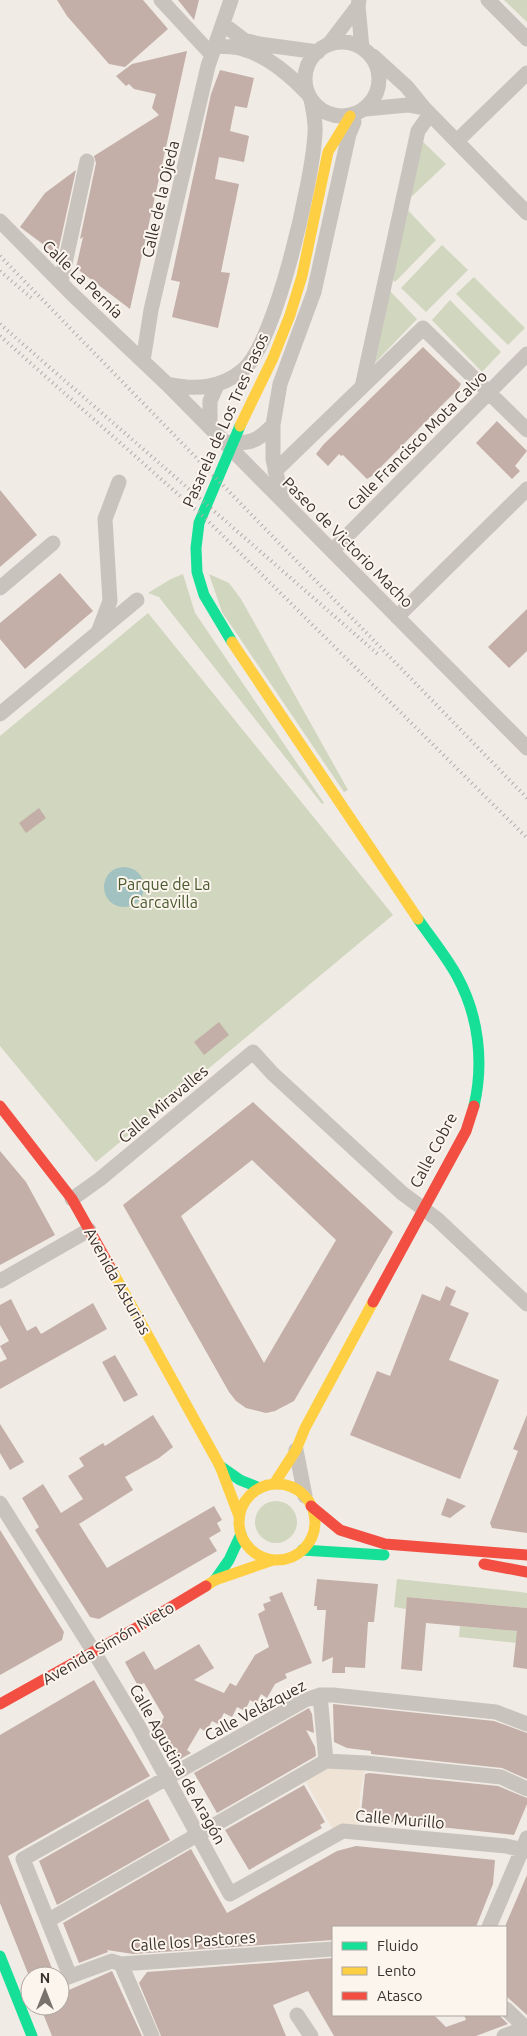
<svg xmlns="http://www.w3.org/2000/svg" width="527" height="2036" font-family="Ubuntu,sans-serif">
<rect width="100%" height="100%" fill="#f0ebe5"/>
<!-- green -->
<path fill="#d1d6bf" d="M504,0H527V22Z
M420,139L446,164L409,199Z
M405,207L436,240L395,282L390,277Z
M442,245L468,270L426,312L401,288Z
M474,277L525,328L508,345L456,294Z
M387,288L417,319L371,367Z
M450,300L501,352L482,372L432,320Z
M183,574L195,613L204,626L324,803L322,804L162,601L159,597L148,593L171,579Z
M209,574L229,583L241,599L348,790L344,792L222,612Z
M148,613L393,915L96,1162L0,1046V736Z
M255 1522a21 21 0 1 1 42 0a21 21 0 1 1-42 0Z
M397,1579L521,1592L527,1593V1608L408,1597L406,1609L394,1607Z
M460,1626L527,1632V1644L459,1637Z"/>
<!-- plaza -->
<path fill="#eee3d5" d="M326,1761L366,1763L360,1794L359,1832L336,1835L302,1775Z"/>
<!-- water -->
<path fill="#a1c2c1" d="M104 887a20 20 0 1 1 40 0a20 20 0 1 1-40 0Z"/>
<!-- building -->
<path fill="#c3afa7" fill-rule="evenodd" d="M57,0H143L168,29L125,67L109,64L67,16Z
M178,0H199L194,20Z
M187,51L164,156L130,309L76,268L83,237L80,239L96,163L94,156L159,115L152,108L156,94L134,89L129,84L126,86L116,76L132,64Z
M220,70L254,78L247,108L235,106L230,131L249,136L244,162L219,157L215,179L239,184L221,272L230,273L218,328L172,317L180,282L171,280L211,94Z
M76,170L58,252L56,254L20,227L45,193Z
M423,347L461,384L458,389L372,476L367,479L343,455L341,456L339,454L328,466L316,454L323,445Z
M497,421L527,451L515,466L520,471L512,479L476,443Z
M0,490L37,535L0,567Z
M60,573L93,611L25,669L0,639V623Z
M527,609V651L509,668L488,647Z
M39,808L46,818L26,833L19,823Z
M219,1022L229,1035L204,1055L194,1042Z
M253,1102L393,1232L294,1401L275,1411L266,1413L246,1408L236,1401L229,1392L123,1205ZM252,1160L336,1240L264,1363L181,1216Z
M0,1151L26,1182L55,1235L0,1265Z
M446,1286L456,1291L450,1305L469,1313L449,1360L499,1380L460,1479L350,1435L377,1371L390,1376L422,1294L440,1301Z
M11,1299L27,1331L36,1326L41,1334L93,1303L107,1329L0,1389V1362L7,1359L0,1346L9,1341L0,1325V1305Z
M115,1355L138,1395L124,1402L102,1362Z
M153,1415L173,1447L159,1458L125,1477L133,1490L79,1524L107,1568L214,1506L222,1520L217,1523L221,1531L209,1538L217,1551L99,1619L90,1617L35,1530L39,1527L22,1498L43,1484L61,1513L83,1499L68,1476L84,1466L79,1458L103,1443L105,1446Z
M527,1415V1533L492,1528L490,1523L518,1451L513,1449Z
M0,1424L24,1462L10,1470L0,1453Z
M447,1498L466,1506L450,1518L441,1515Z
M0,1530L64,1632L62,1640L0,1675Z
M317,1579L378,1584L374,1622H368L365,1668L345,1667V1673H332L333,1657L322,1662L326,1610H317V1606H314Z
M282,1592L312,1663L285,1674L287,1678L275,1684L267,1698L261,1694L256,1704L250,1700L245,1711L237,1707L232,1717L224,1713L218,1724L212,1721L206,1732L200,1728L187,1750L191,1753L175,1762L167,1749L171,1741L158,1734L161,1729L158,1728L164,1717L144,1683L138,1686L125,1662L144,1651L155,1670L199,1644L214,1668L194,1680L224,1693L230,1683L236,1686L255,1655L269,1647L258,1614L265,1610L263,1604L271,1601L269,1597Z
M407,1597L527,1608V1669L513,1667L517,1631L426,1623L422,1671L401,1669Z
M94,1680L150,1776L8,1856L53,1971L42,1976H29L0,1903V1735Z
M333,1704L494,1721L527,1733V1779L502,1768L371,1754V1751L347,1748L334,1742Z
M309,1708L312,1714L314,1733L306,1730L315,1747L316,1756L217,1813L194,1773Z
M369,1773L498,1786L527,1798V1804L514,1835L365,1819V1815L361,1814L365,1774Z
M304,1785L325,1822L320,1825L322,1828L249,1870L225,1830Z
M148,1799L170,1840L57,1905L39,1861Z
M356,1846L495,1860L493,1884L476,1927H333V1940L133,1954L107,1950L108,1952L79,1963L63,1923L191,1849L227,1913L337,1851Z
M527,1875V2015L506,1996V1924Z
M333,1958V2015H434L446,2027L466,2020L464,2015H499L508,2024L476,2036H334L308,1991L273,2005L286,2036H161L139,1983L147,1972Z
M112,1971L142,2036H52L40,2006H60V1994Z"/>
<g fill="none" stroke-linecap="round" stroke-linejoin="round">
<!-- street -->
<path stroke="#c9c3be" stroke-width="15" d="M161,0L212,55
M359,0L358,6L362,48
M488,0L527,39
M223,24L244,40L259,44L318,52
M305 79a37 37 0 1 1 74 0a37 37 0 1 1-74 0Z
M329,44L358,6
M215,46C224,47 234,46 243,49C268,56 291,76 308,94
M373,56L407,87L424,108L527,213
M365,109L408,105L424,108
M457,141L527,73
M0,221L71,293L167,384L527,748
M61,282L87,161
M143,361L151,310L208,66L231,0
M167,384C195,390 220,389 243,370C276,343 313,178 315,133C316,122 313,110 311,99
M362,387L418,131L430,114
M210,427V401L217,385
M224,442C249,444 256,443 273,425
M275,471L423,328L527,430
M282,499L273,459V425L280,384L314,292L349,134L354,122
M332,551L527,354
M0,588L53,543
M397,617L527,489
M99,630L110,601L105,519L119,482
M0,714L137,600
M72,1199L100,1179L253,1052L272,1073L402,1193L437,1219L527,1304
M0,1281L89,1230
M296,1450L305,1496
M0,1503L94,1652L139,1727L230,1894L343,1831L506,1846L527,1851
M320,1695L326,1761
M49,1920L326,1761L366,1763L501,1777L527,1789
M489,1927L527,1838
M121,1964L152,2036
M70,1976L23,1859L305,1700L320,1695H333L496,1712L527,1724
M60,1980L112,1961L121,1964L333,1949
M506,2009L527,2029
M297,2015L311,2036
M504,2036L525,2028"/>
<!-- fast -->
<path stroke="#16e098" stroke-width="11" d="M232,642L204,595L197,572L196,548L199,523L240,426
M418,919C431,938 446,956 457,976C479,1016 484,1063 474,1106
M220,1466L240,1480L260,1488
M302,1550L384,1555
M215,1580L229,1560L241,1534
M0,1956L32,2036"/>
<!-- slow -->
<path stroke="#ffcf43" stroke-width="11" d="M240,426L273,358L290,315L302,276L328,152L350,116
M232,642L418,919
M110,1267L220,1466L239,1516
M274,1484L296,1450L305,1428L373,1302
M239 1522a38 38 0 1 1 76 0a38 38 0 1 1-76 0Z
M206,1586L215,1580L273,1560"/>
<!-- jam -->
<path stroke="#f24e42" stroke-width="11" d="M0,1106L72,1199L110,1267
M373,1302L466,1131L474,1106
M311,1506L340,1530L385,1544L527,1555
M484,1564L527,1572
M0,1704L136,1628L206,1586"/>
<!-- rail -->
<path stroke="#b1aca8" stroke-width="4" stroke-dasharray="1 4" stroke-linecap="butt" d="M0,256L527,798
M0,271L34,300
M0,324L380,656
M0,336L206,519L527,838"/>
</g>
<g text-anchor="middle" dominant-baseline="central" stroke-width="4" stroke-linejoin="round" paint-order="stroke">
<!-- street labels -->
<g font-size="16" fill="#3b302b" stroke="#fbf5ee">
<text transform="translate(160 199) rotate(-77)">Calle de la Ojeda</text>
<text transform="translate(83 279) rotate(44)">Calle La Pernía</text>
<text transform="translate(225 420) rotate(-66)">Pasarela de Los Tres Pasos</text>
<text transform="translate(417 440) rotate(-45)">Calle Francisco Mota Calvo</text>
<text transform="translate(348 542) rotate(45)">Paseo de Victorio Macho</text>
<text transform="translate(163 1104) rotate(-40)">Calle Miravalles</text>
<text transform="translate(433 1150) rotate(-62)">Calle Cobre</text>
<text transform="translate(118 1281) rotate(61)">Avenida Asturias</text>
<text transform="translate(108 1643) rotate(-30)">Avenida Simón Nieto</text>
<text transform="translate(255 1710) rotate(-28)">Calle Velázquez</text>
<text transform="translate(178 1764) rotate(61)">Calle Agustina de Aragón</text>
<text transform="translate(400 1819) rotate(5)">Calle Murillo</text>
<text transform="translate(193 1941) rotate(-4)">Calle los Pastores</text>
</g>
<!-- park labels -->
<g font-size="16" fill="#4a5a2e" stroke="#fbf5ee">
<text x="164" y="884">Parque de La<tspan x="164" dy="18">Carcavilla</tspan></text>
</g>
</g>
<!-- legend -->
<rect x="332" y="1926" width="175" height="90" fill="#fbf5ee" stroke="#aea6a0"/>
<rect x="342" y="1942" width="25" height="8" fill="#16e098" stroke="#aea6a0"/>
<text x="377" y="1951" font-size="15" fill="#3b302b">Fluido</text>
<rect x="342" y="1967" width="25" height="8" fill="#ffcf43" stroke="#aea6a0"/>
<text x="377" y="1976" font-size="15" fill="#3b302b">Lento</text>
<rect x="342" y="1992" width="25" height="8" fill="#f24e42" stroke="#aea6a0"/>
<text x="377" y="2001" font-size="15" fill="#3b302b">Atasco</text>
<!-- north arrow -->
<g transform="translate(45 1991)"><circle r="24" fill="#fbf5ee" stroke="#aea6a0"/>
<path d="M0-4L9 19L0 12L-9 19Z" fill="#7a716c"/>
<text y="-8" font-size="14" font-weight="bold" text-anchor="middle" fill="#3b302b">N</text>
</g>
</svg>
